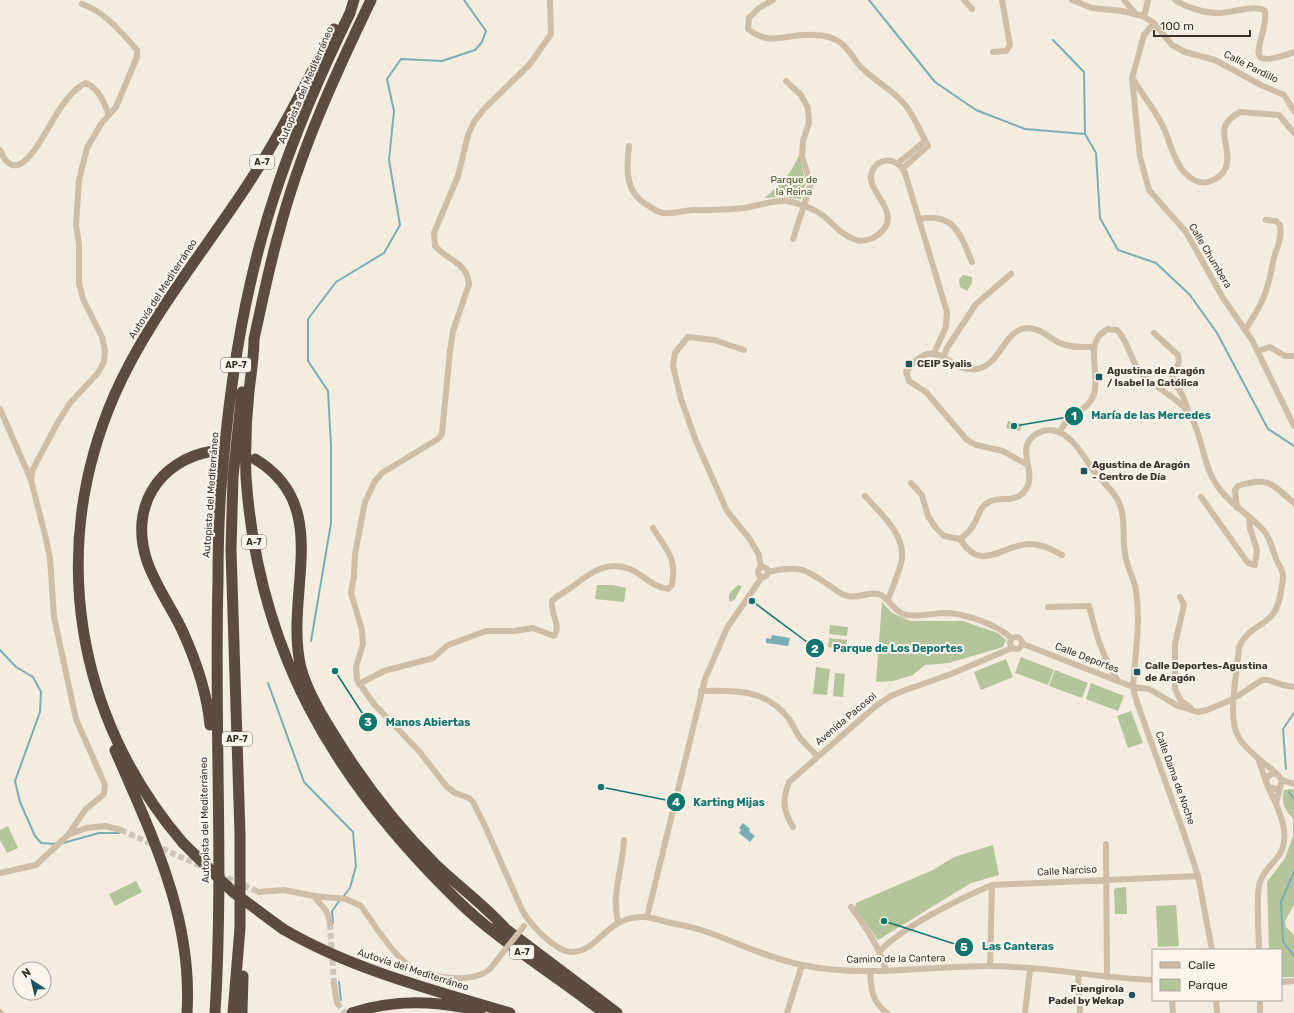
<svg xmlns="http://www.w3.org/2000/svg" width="1294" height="1013" font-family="Rubik,sans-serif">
<rect width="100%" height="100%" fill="#f4ecde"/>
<!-- green -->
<path fill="#b4c59c" d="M799,155L806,183L801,199L782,197L764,198C782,184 790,175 799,155Z
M963,275L972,277V283L967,291L960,287L959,279Z
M1008,421L1022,424L1020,431L1006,428Z
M597,585H613L626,588L624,602L595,599Z
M738,585L742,586L735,599L730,602C726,593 733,590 738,585Z
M882,602L892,613L911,621H963L998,633L1006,640L1003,647L949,663L925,665L913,675L893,681L876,682Z
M830,625L848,627L847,636L829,634Z
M829,638L847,640L846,649L828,647Z
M1021,657L1054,670L1048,685L1015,673Z
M1006,659L1013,677L981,690L974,672Z
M816,667L830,669L827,695L813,694Z
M1055,670L1088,683L1082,698L1049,686Z
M835,673L845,674L843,697L833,696Z
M1091,683L1124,696L1118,711L1086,699Z
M1131,711L1143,743L1128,748L1117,716Z
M1293,789H1294V905L1285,921L1286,927L1294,935V977H1281V950H1266V948H1269L1267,882L1285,858L1293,836V818C1284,809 1281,802 1284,790Z
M8,826L18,848L7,853L0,840V830Z
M993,845L999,875L971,883L878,940L855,908L856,903L933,870L954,857Z
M136,881L142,892L115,906L109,894Z
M1126,887L1127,914H1115L1114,890L1116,888Z
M1176,905L1179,946L1158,947L1156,906Z"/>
<!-- water -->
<path fill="#7aadb4" d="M772,635L790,638L788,646L766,643V638L771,639Z
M743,823L750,829L749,831L755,836L750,842L739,833L741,830L739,828Z"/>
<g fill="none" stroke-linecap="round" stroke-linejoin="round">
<!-- stream -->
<path stroke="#7aadb4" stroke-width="2" d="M869,0L935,82L976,110L1025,129L1085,134
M1053,40L1084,72L1085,134L1096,153L1100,218L1118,250L1156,263L1190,295L1217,333L1268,429L1294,446
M311,641L331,523V445L328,391L308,361V319L336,282L384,253L400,225L389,160L394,111L387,79L401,59L442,61L475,50L482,42L486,31L464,0
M0,650L16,667L33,677L41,692L40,712L15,781L20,802L35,836L41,843L56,844
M268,683L304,782L353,832L356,866L350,888L343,897
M1286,769L1283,729L1294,713
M1289,792L1294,799
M63,843L99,833H119
M1294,872L1281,902L1283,942L1294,956
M333,923L332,911L340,900
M339,982L341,1000"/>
<!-- street-tunnel -->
<path stroke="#cfc6ba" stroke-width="6" stroke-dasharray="6 3" stroke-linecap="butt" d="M121,830L203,867
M219,874L259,892
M330,924L334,984
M337,1003L345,1013"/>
<!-- street -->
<path stroke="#cebda9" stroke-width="6" d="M550,0L551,34L530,64L484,109L474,122L468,135L458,176L434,233L435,246C447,260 467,262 469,284L453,331L450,351L442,434L438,439L382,473L375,481L365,502L355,554L354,576L351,593L362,630L363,644L356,667L357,680L374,704L419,751L447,787L455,793L469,798L473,802L485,826L522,910C530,924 555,952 572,952C599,952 606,915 645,917C654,918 663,921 671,923C682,925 693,927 704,931C737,942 767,958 802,965C864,978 927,966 989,966C1044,966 1098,978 1153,980
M773,0L759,8L749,18L748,29C771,48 788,32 815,35C822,35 831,37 838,41C847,46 852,56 858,64C872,80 893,89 906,106C915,118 921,133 928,146L903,168
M964,0L972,9
M1072,0L1092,8L1122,11L1143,16L1154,23L1172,45L1185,52L1215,60L1263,86L1284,95L1294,111
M1124,0L1135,13
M1175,0C1187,8 1205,13 1219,13C1231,13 1255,4 1265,11C1269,39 1234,74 1294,52
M1144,17L1148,0
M1154,23L1144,35L1132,78L1140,157L1149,190L1186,232L1223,298L1252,340L1294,426
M993,52L1006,51L1010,45L1002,0
M1133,79C1143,96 1158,113 1165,131C1172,148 1176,170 1194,180C1207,187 1225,177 1227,163C1231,142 1211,128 1240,112L1279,115L1294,133
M786,81L801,95L808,108L809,123L803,141L802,157L811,184L793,239
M629,146C626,169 625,194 649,206C653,209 658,212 663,213C673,214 682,211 693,210C710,210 727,210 744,208C757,206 770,201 783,201C795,201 815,209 825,217C835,226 843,236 856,240C861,242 868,240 873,238C909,217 868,194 871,176C874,156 898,156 905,173L947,312L946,327L934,353
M0,150C17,192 43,136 53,120C61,107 72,89 86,83C99,89 104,102 109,115
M898,163L925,141
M919,219C954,212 960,234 972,262
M1245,330C1262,305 1268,291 1273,262C1276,247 1282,243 1280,225L1276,221L1266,220
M1154,333L1178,355L1179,362L1172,379L1183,396L1189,413
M744,350L714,340L688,337L675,353L673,366L681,399L696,441L727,511L749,538L759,555L761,568
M1258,351L1270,347L1285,356H1294
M944,356L947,348L976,304L1011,274
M0,409L31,480L46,539L50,558L54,617L76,719L105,785L104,794L85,810L68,835
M1060,433C1065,415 1088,412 1094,394C1101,372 1082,342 1108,329L1117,330C1127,339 1130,358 1139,370C1152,387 1182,400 1191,416C1203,439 1203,466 1218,487C1230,505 1251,515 1264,531C1270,538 1273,550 1276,559C1278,564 1283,570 1283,576C1283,580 1282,586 1281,591C1276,630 1251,620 1239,647C1238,670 1226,718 1239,738C1247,751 1264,763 1276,773
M1026,464L1003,451L976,445L967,440L926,392L909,381L906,372C936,330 948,374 977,369C1001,365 1004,329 1027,328C1041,328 1049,338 1060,343C1070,348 1082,347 1093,347
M31,480L33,469L58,422L70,403L98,373L104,362L105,350L102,337L83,299L79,283V244L76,225L79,180L87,148L101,124L116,107L137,57V50C122,33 104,11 82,4
M911,483L922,495L928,516L936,528L944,536L960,539C982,574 1000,545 1029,544C1042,544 1051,549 1062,555
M865,496C880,513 905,534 902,559C899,573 893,586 888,600
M1201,497L1248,563L1255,565L1257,550L1250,528L1249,518
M1237,508L1235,490L1238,486C1269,476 1272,484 1294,503
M960,539C965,535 971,531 974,524C979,516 979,507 989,502C1002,495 1019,506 1028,485C1035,468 1014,446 1038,433C1061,421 1079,448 1089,464C1097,479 1114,488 1120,505C1126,520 1122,537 1125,553C1126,566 1134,578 1136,590C1141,622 1135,655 1133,687L1135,696C1155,756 1179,815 1198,876
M758 572a5 5 0 1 1 10 0a5 5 0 1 1-10 0Z
M768,572C797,565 805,568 830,586C835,589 841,595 848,596C859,599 871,590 881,595C891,601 895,613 907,615C920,617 934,613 947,613C966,614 999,625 1012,639
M1180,597L1184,605L1175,644V689L1181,701L1191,708
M1048,607L1089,606C1097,637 1101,653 1118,681
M1010 643a6 6 0 1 1 12 0a6 6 0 1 1-12 0Z
M1023,644L1133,687L1149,689L1178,706L1198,712L1207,710L1233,699L1262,680H1268L1283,685L1294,687
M359,684L384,671L433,658L448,645L486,631H514L533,628L554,636C562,626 550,613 552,601C557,596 563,593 569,589C588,575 605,559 630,569C644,575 652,587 668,589L672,585C677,557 667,551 653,528
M701,691C735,690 766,689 789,719C793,725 796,732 800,738C805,744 812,750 817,756
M1258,758L1266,782
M1282,780L1294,784
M1276,803L1282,780L1276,773C1268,774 1264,779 1268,787L1276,789L1280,787
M793,827C783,810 782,800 789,782L877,705L891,696L903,691L951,674L1012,648
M1106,844L1107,977
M0,873L36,865L68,835L86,828L105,826L121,830
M259,892L284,890L314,896L346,899L361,906C375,925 397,963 420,972C430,976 442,977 453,978C466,979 480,977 490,969
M314,896C322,908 328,908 330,924
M851,907C866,928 879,946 886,970
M647,917L705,679L727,628L762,577
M618,922C611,895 623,867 624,840
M1259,950C1259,934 1256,900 1259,886C1261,875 1270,866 1277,858C1294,837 1278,808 1268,787
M880,951C904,926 959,899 992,885L1198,876L1212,950
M990,966L992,885
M870,971C871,989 872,1002 887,1013
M1078,974L1080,1013
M1281,982L1294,981
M334,984L337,1003
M1172,1000L1173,1013
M1216,1000L1217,1013
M1260,1000V1013
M0,1012L1,1013
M787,1013L802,965
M1025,1013L1030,969"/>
<!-- highway -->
<path stroke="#5c4b3f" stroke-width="11" d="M371,0C335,75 300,151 279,232C269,267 262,303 254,339C254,357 251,374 249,391C246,419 245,449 246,477C258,651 333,779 456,899C498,941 556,975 604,1013
M255,459C335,507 283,594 301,668C307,690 319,711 331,730C360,778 395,824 435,864C457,885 483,904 504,927
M210,725C207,692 196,661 183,632C172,608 156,587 147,561C129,508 158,460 213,451
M115,750C152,836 193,917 187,1013
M183,843C75,717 48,549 114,396C148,318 204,252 250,181C282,132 307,81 334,29
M498,923L617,1013
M283,929C353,970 433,990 510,1013
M215,1013C224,870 214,726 218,582C218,543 219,504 223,465C231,372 247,276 277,188C297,128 322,70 350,13L354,0
M233,1013L240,928V834L231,550L233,477L242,392
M242,1013L243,976
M352,1013C393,999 439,1001 480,1011"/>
<!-- street-bridge -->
<path stroke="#cebda9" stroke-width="6" d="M490,969L524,926"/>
<!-- highway-bridge -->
<path stroke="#5c4b3f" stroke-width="11" d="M183,843L233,892L283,929"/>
</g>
<!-- markers -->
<g fill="#1b5560" stroke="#fbf5eb" stroke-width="1.5">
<rect x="905" y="360" width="8" height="8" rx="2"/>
<rect x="1095" y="373" width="8" height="8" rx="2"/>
<rect x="1080" y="467" width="8" height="8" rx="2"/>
<rect x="1133" y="668" width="8" height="8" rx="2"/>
<circle cx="1132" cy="995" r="4"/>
</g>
<g text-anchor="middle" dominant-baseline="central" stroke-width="4" stroke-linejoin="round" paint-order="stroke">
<!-- shield labels -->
<g fill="#fbf5eb" stroke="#746b63" stroke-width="1">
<rect x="250" y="155" width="24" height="14" rx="3"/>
<rect x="221" y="358" width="30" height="14" rx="3"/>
<rect x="242" y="535" width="24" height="14" rx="3"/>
<rect x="222" y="732" width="30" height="14" rx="3"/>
<rect x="510" y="945" width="24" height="14" rx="3"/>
</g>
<g font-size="9" font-weight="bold" fill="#3a3029">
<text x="262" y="162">A-7</text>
<text x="236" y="365">AP-7</text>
<text x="254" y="542">A-7</text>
<text x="237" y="739">AP-7</text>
<text x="522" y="952">A-7</text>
</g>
<!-- street labels -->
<g font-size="10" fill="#3a3029" stroke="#fbf5eb">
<text transform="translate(1251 67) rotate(27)">Calle Pardillo</text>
<text transform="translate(306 85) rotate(-67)">Autopista del Mediterráneo</text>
<text transform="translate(1210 256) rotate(59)">Calle Chumbera</text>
<text transform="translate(163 289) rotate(-57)">Autovía del Mediterráneo</text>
<text transform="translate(211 495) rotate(-86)">Autopista del Mediterráneo</text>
<text transform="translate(1087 658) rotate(21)">Calle Deportes</text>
<text transform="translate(846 719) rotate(-40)">Avenida Pacosol</text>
<text transform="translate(1175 778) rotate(70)">Calle Dama de Noche</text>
<text transform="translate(205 820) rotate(-91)">Autopista del Mediterráneo</text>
<text transform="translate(1067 871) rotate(-3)">Calle Narciso</text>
<text transform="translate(896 959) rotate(-1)">Camino de la Cantera</text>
<text transform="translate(413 970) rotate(18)">Autovía del Mediterráneo</text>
</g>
<!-- park labels -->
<g font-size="10" fill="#455b2b" stroke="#fbf5eb">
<text x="794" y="180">Parque de<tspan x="794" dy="12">la Reina</tspan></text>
</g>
<!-- poi labels -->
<g font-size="10" font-weight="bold" fill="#3a3029" stroke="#fbf5eb" text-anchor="start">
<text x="917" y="364">CEIP Syalis</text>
<text x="1107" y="371">Agustina de Aragón<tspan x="1107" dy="12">/ Isabel la Católica</tspan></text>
<text x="1092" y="465">Agustina de Aragón<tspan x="1092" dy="12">- Centro de Día</tspan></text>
<text x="1145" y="666">Calle Deportes-Agustina<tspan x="1145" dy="12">de Aragón</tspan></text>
<text x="1124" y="989" text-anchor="end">Fuengirola<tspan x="1124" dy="12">Padel by Wekap</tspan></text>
</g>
</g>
<!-- callouts -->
<path fill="none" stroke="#0f766e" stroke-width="1.5" d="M1014 426L1074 416M752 601L815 648M335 671L368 722M601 787L676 802M884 921L964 947"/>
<g fill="#0f766e" stroke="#fbf5eb" stroke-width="1.5">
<circle cx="1014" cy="426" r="4"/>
<circle cx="752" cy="601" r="4"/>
<circle cx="335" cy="671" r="4"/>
<circle cx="601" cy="787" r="4"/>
<circle cx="884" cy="921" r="4"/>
<circle cx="1074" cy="416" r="10"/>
<circle cx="815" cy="648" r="10"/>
<circle cx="368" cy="722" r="10"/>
<circle cx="676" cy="802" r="10"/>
<circle cx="964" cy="947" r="10"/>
</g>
<g font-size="12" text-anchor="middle" font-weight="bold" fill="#fff">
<text x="1074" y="420">1</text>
<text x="815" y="653">2</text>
<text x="368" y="726">3</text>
<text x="676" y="806">4</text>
<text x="964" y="951">5</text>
</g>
<g font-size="11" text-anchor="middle" font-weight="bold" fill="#0f766e" stroke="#fbf5eb" stroke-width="4" stroke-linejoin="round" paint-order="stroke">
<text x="1151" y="419">María de las Mercedes</text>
<text x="898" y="652">Parque de Los Deportes</text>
<text x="428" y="726">Manos Abiertas</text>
<text x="729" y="806">Karting Mijas</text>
<text x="1018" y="950">Las Canteras</text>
</g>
<!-- legend -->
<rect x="1152" y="949" width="130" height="52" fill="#fbf5eb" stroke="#aea69d"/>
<rect x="1160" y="962" width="20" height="6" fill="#cebda9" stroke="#aea69d"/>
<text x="1188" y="969" font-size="12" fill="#3a3029">Calle</text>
<rect x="1160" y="979" width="20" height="12" fill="#b4c59c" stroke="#aea69d"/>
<text x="1188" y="989" font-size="12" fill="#3a3029">Parque</text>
<!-- north arrow -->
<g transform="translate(32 981) rotate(325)"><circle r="19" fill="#fbf5eb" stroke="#aea69d"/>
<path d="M0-3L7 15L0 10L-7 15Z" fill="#1b5560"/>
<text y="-6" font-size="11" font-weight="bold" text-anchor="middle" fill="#3a3029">N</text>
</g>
<!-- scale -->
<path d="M1154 30v6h96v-6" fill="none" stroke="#3a3029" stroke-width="2"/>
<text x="1160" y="30" font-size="12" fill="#3a3029" stroke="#fbf5eb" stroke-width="3" paint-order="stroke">100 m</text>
</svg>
